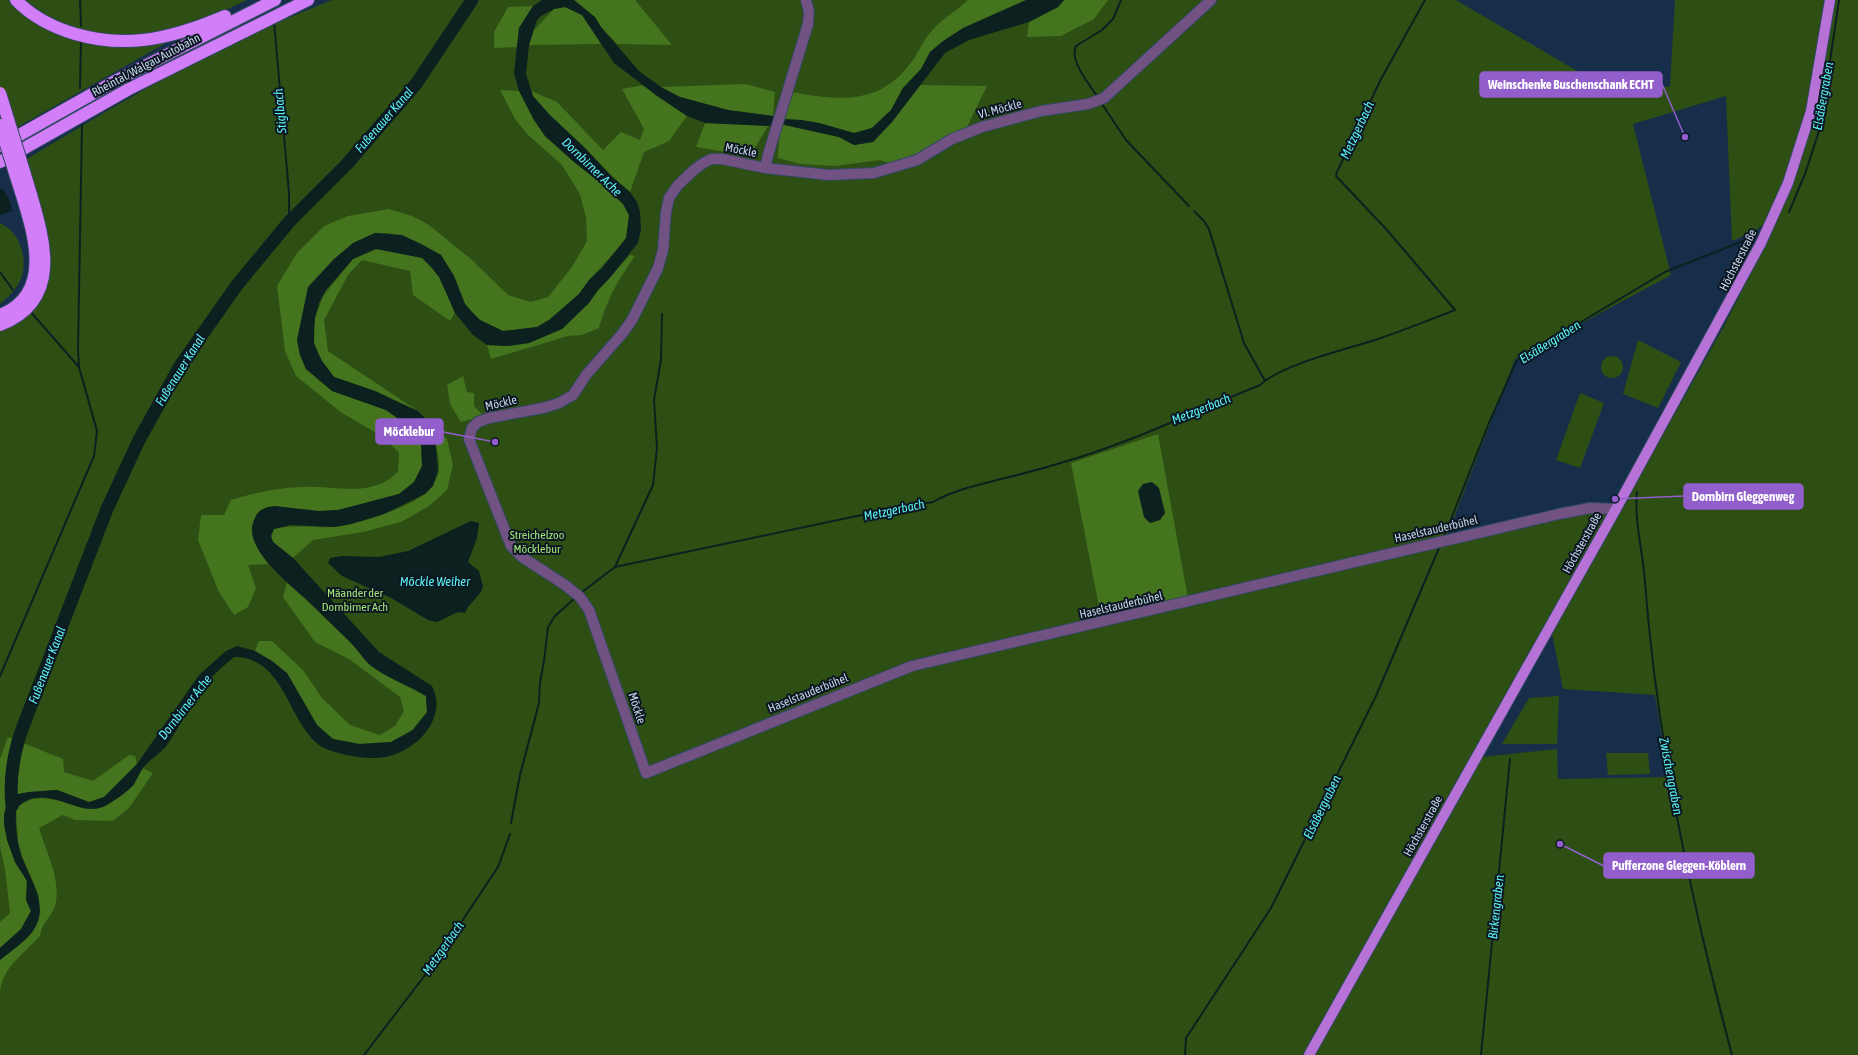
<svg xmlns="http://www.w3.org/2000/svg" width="1858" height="1055" font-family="'Asap Condensed',sans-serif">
<rect width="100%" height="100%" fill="#162e4a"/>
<!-- green -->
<path fill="#2d4f13" d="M0,0H247L219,13L0,137Z
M332,0H1456L1622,97L1670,86L1675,0H1824L1808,111L1790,171L1766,222L1754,232L1732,241L1726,96L1633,124L1671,275L1515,359L1447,536L1588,511L1610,513L1306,1055H0V331C18,326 27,316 35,300C39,290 46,280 49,269C56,247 32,184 25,160C99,115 175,70 254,33C279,21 306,11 332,0Z
M1832,0H1858V1055H1314L1481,757L1557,749L1558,779L1668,777L1655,695L1563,689L1552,633L1723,328L1771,234L1794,176Z
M0,223C21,232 30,263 19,283C14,292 8,297 0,304Z
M1638,340L1681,362L1658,408L1623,394Z
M1601 367a11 11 0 1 1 22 0a11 11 0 1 1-22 0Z
M1580,393L1604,403L1580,468L1556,460Z
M1559,696L1557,744H1502L1529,698Z
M1606,753H1648L1650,774L1608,775Z"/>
<!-- forest -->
<path fill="#44741d" d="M574,0H635L672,45L617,44L601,27L594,17Z
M968,0H1026L930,52L921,69L903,88L891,110L872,128L854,133L819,123L801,120L782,119L791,92C836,100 878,106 909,65C917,56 921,44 929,34C939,21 956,11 968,0Z
M1064,0H1108L1094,19L1061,36L1027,37L1029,22L1058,7Z
M533,6L519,28L518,47L494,48V32L508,7Z
M565,7L582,15L601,44L529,45L533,31L554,9Z
M746,84L775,92L773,116L728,110L680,97L661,87Z
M644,85L687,116L669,141L644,152L630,192C614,179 601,164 586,149C570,132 538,112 531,91L557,102L603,150L621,132L640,140L644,129L622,89Z
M920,85L987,86L963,135L905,168L880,160L835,166L800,164L778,158L780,124L839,137L854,145L873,142L892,122Z
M500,90L519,91L534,120L545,136L574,162L602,184L623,204L629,215L627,235L625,241L589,280L579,294L549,320L537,327L503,331L480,320L472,312L465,304L454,276L441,255L421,244L388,233H375L353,243L306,301L297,340L300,355L306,369L332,391L386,410L407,425L421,443L422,466L414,482L399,494L365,503L338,510L319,511L260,510C244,531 255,545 268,564L248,565L256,588L248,607L234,615L219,592L198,540L201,515H224L231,500C255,493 276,488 301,487C335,485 370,499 398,472L399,453L385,438L342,413L296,376L285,351L277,286L297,253L324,226L348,216L389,209L412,216L429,225L472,260L508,295L531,302L548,297L572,267L587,241L586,218L580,194L562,165L528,135L515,119Z
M705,123L768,126L756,146L749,156L696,147Z
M376,249C388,251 412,253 422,258C440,268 448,296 455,313L450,321L413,295L410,271L362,260L348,275L324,320L328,351L418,411L375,391L334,377L322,361L314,343L315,318L323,296L353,259Z
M630,255L635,256C617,282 608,297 599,328L582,335L568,336L491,359L487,345L508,346L529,343L562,329L589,303L598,290Z
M463,376L467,392L474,393V406L484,416L461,422L450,404L447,385Z
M431,425L447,439L453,465L447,490L429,506L401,522L363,532L313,540L293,558L273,542L271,536L274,529C296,524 313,528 334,527C353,526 412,507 425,493C431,488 438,478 439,470C440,456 434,439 431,425Z
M1158,434L1188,598L1101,617L1071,463Z
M287,582L300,592L352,644L370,665L401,683L426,696L427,712L412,730L391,742L359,744L333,739L317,725L287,673L255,651L259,641H272L303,670L322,698L350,725L380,735L395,726L404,711L400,697L349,659L315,642L283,597Z
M8,737L63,759L64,772L93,781L129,755L135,756L137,764L104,797L94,801L89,802L57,790L29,792L13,795L11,790L7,840L15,862L27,881L26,900L31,911L21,929L0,948V922L10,913L5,869L0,847V759Z
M143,768L153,773L129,808L113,821L75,820L63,815L39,828C46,852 62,881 55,906C51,917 41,924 40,936C24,954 3,966 0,992V960L33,932L39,896L23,858L18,842L16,809C35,788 64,803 87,809L133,786Z"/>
<!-- water -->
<path fill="#0c201f" d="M542,0H574L595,17L601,27L639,71L661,87L680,97L728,110L773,116L782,119L801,120L819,123L854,133L872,128L891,110L903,88L921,69L930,52L943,41L963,28L1026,0H1064L1058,7L1029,22L969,40L945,53L892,122L873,142L854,145L839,137L780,124L768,126L705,123L687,116L657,96L614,63L582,15L565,7L554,9L541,16L537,20L529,45L526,74L533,96L550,115L585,148L611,176L630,192L637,202L640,212L641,230L638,243L609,279L598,290L589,303L562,329L529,343L508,346L487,345L473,335L455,313L439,277L431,267L422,258L376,249L353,259L326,290L319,303L315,318L314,331V343L318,353L322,361L334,377L375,391L396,401L418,411L425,418L431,425L436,448L438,471L433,486L425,494L384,514L351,524L334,527L290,525L274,529L271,536L273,542L293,558L379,652L432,686C450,721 410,758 375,758C363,759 332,753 322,747C288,726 286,657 234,657C222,667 209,678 200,691C188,708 179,728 167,745C160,754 149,760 143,768C139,773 137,779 134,784C128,792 115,800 107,805C80,822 45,778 16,809C15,825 17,843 22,858C31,881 51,908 32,932C24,943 11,951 0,960V948L21,929L31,911L26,900L27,881L15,862L7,840L4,824V815L10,789L13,795L29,792L57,790L89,802L104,797L137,764L199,675L226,651L237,646L255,651L272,661L287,673L317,725L333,739L359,744L391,742L413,730L427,712L426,696C408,685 386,678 370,665C363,659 358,650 352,644C340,632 327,620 315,608C297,589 241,551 254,520C258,510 264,507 275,506L319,511L338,510L399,494L414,482L422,466L421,443L407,425L386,410L332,391L306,369L300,355L297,340L308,287L334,259L353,243L375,233L402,235L421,244L441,255L454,276L465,304L472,312L480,320L503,331L537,327L549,320L579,294L589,280L602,268L626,238L629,215L623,204L602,184L574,162L545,136L534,120L519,91L514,73L519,28L533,6Z
M0,189H3L10,202L12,211L0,215Z
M1152,482L1159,488L1165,513L1160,520L1150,523L1144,517L1138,491L1143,484Z
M471,521L479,523L477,538L468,562L479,571L483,586L481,592L468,607L465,613L458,612L437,622L428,620L391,598L342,576L328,563L330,558L342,556L379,557L408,551Z"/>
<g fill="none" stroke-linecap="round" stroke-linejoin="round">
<!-- stream -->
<path stroke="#0c201f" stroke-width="2" d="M80,0L81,26
M274,21L289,193V222
M80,88L81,40
M1097,96C1089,84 1069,60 1076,46L1102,30L1113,19L1121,0
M1102,104L1126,140L1189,206
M1194,211L1204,221L1209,229L1244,343L1265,381
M1789,212L1805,174L1820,128L1839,0
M0,272L13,290
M30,311L78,366
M1637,492C1634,521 1643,552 1645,582C1657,742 1691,900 1732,1055
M1444,537L1489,423L1517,360L1665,272L1753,237
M615,567L653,485L657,448L654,400L661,360L662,314
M582,592L615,567L857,516L933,502C954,490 978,485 1001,479C1027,473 1052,466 1077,458C1140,438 1199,410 1260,385C1283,364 1344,350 1375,340C1402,331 1429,320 1455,310L1387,230L1336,176L1337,172L1380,81L1425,0
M0,676L94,456L97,431L79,367L78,349L82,125
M511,823L520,775L539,703L540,682L544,661L548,627L555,616L575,598
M364,1055L435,962L498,867L510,834
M1185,1055L1186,1038L1271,908L1376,696L1439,548
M1481,1055L1510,759"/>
<!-- river -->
<path stroke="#0c201f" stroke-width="13" d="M12,806C9,777 14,750 24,724L107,509L139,440L180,366L237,285L289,222L347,164L416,84L472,0"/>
<defs>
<path id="minor" d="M1211,0L1104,98L1088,104L1041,111L982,127L952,139L917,160L874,173L829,175L765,168L722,159H711L705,162L695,169L678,185L669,198L666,212L663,250L658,268L632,320L622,334L586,375L573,395L559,403L543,408L489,418L478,422L472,428L469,439L511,546L522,557L565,585L580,597L589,610L646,773L912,666L1559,514L1590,508L1616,509
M765,168L768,155L808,24L809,12L806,0"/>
<path id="major" d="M1309,1055L1616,509L1761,243L1788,183L1811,111L1830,0"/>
<path id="highway" d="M16,0C47,32 100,45 143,40C172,37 199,27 225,16
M0,146L117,80L275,0
M0,162L129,89L308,0"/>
</defs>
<!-- minor casing -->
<use href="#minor" stroke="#324963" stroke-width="12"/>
<!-- major casing -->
<use href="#major" stroke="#324963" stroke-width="12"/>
<!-- highway casing -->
<use href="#highway" stroke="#324963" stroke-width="14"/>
<!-- minor -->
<use href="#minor" stroke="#725282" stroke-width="10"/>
<!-- major -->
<use href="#major" stroke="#b672d7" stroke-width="10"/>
<!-- highway -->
<use href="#highway" stroke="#d17ef8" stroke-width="12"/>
<defs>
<path id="highway-bridge" d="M0,93C9,122 18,152 27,181C42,233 67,299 0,325
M0,125C7,147 13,168 20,189C33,231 55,294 0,315"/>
</defs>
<!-- highway-bridge casing -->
<use href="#highway-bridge" stroke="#324963" stroke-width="14" stroke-linecap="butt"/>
<!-- highway-bridge -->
<use href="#highway-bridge" stroke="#d17ef8" stroke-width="12"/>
</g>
<g text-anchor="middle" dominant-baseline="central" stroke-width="4" stroke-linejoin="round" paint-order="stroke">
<!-- street labels -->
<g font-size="12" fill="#c6d4e7" stroke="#0b1622">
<text transform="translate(146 65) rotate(-28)">Rheintal/Walgau Autobahn</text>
<text transform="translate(1000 109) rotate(-15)">VI. Möckle</text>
<text transform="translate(741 150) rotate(11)">Möckle</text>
<text transform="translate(1738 260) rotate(-63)">Höchsterstraße</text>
<text transform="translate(501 403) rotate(-13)">Möckle</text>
<text transform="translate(1436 529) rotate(-13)">Haselstauderbühel</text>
<text transform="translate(1582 543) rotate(-61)">Höchsterstraße</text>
<text transform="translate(1121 605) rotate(-13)">Haselstauderbühel</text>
<text transform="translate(808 693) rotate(-22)">Haselstauderbühel</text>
<text transform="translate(637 708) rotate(72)">Möckle</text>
<text transform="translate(1423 826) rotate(-61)">Höchsterstraße</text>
</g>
<!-- park labels -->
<g font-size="12" fill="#a3e577" stroke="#0b1622">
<text x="537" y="535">Streichelzoo<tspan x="537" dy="14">Möcklebur</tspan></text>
<text x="355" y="593">Mäander der<tspan x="355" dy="14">Dornbirner Ach</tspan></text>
</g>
<!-- water labels -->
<g font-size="13" font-style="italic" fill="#5cf3f1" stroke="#0b1622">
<text transform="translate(1823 96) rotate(-80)">Elsäßergraben</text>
<text transform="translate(280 111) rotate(-95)">Stiglbach</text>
<text transform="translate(384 120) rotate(-49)">Fußenauer Kanal</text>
<text transform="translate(1357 130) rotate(-65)">Metzgerbach</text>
<text transform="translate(592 167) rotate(44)">Dornbirner Ache</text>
<text transform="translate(1550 342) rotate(-32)">Elsäßergraben</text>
<text transform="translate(180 370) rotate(-58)">Fußenauer Kanal</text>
<text transform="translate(1201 409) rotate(-22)">Metzgerbach</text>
<text transform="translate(894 510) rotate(-12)">Metzgerbach</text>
<text x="435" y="581">Möckle Weiher</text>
<text transform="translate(47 665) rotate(-69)">Fußenauer Kanal</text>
<text transform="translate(185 707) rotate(-52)">Dornbirner Ache</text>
<text transform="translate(1671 776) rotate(79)">Zwischengraben</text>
<text transform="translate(1322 807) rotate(-64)">Elsäßergraben</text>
<text transform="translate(1496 907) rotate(-84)">Birkengraben</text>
<text transform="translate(443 948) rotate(-55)">Metzgerbach</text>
</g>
</g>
<!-- callouts -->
<path fill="none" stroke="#925ecb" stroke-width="1.5" d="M1685 137L1662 84M495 442L443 432M1615 499L1684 496M1560 844L1604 866"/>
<g fill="#925ecb" stroke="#0b1622" stroke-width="1.5">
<circle cx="1685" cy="137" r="4"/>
<circle cx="495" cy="442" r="4"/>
<circle cx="1615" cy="499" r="4"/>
<circle cx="1560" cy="844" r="4"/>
</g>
<g fill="#925ecb" stroke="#925ecb" stroke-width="1.5">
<rect x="1480" y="72" width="182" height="25" rx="4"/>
<rect x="376" y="419" width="67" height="25" rx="4"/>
<rect x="1684" y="484" width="119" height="25" rx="4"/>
<rect x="1604" y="853" width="150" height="25" rx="4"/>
</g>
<g font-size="13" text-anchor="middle" font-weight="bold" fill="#fff">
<text x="1571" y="89">Weinschenke Buschenschank ECHT</text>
<text x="409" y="436">Möcklebur</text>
<text x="1743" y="501">Dornbirn Gleggenweg</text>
<text x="1679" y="870">Pufferzone Gleggen-Köblern</text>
</g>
</svg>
